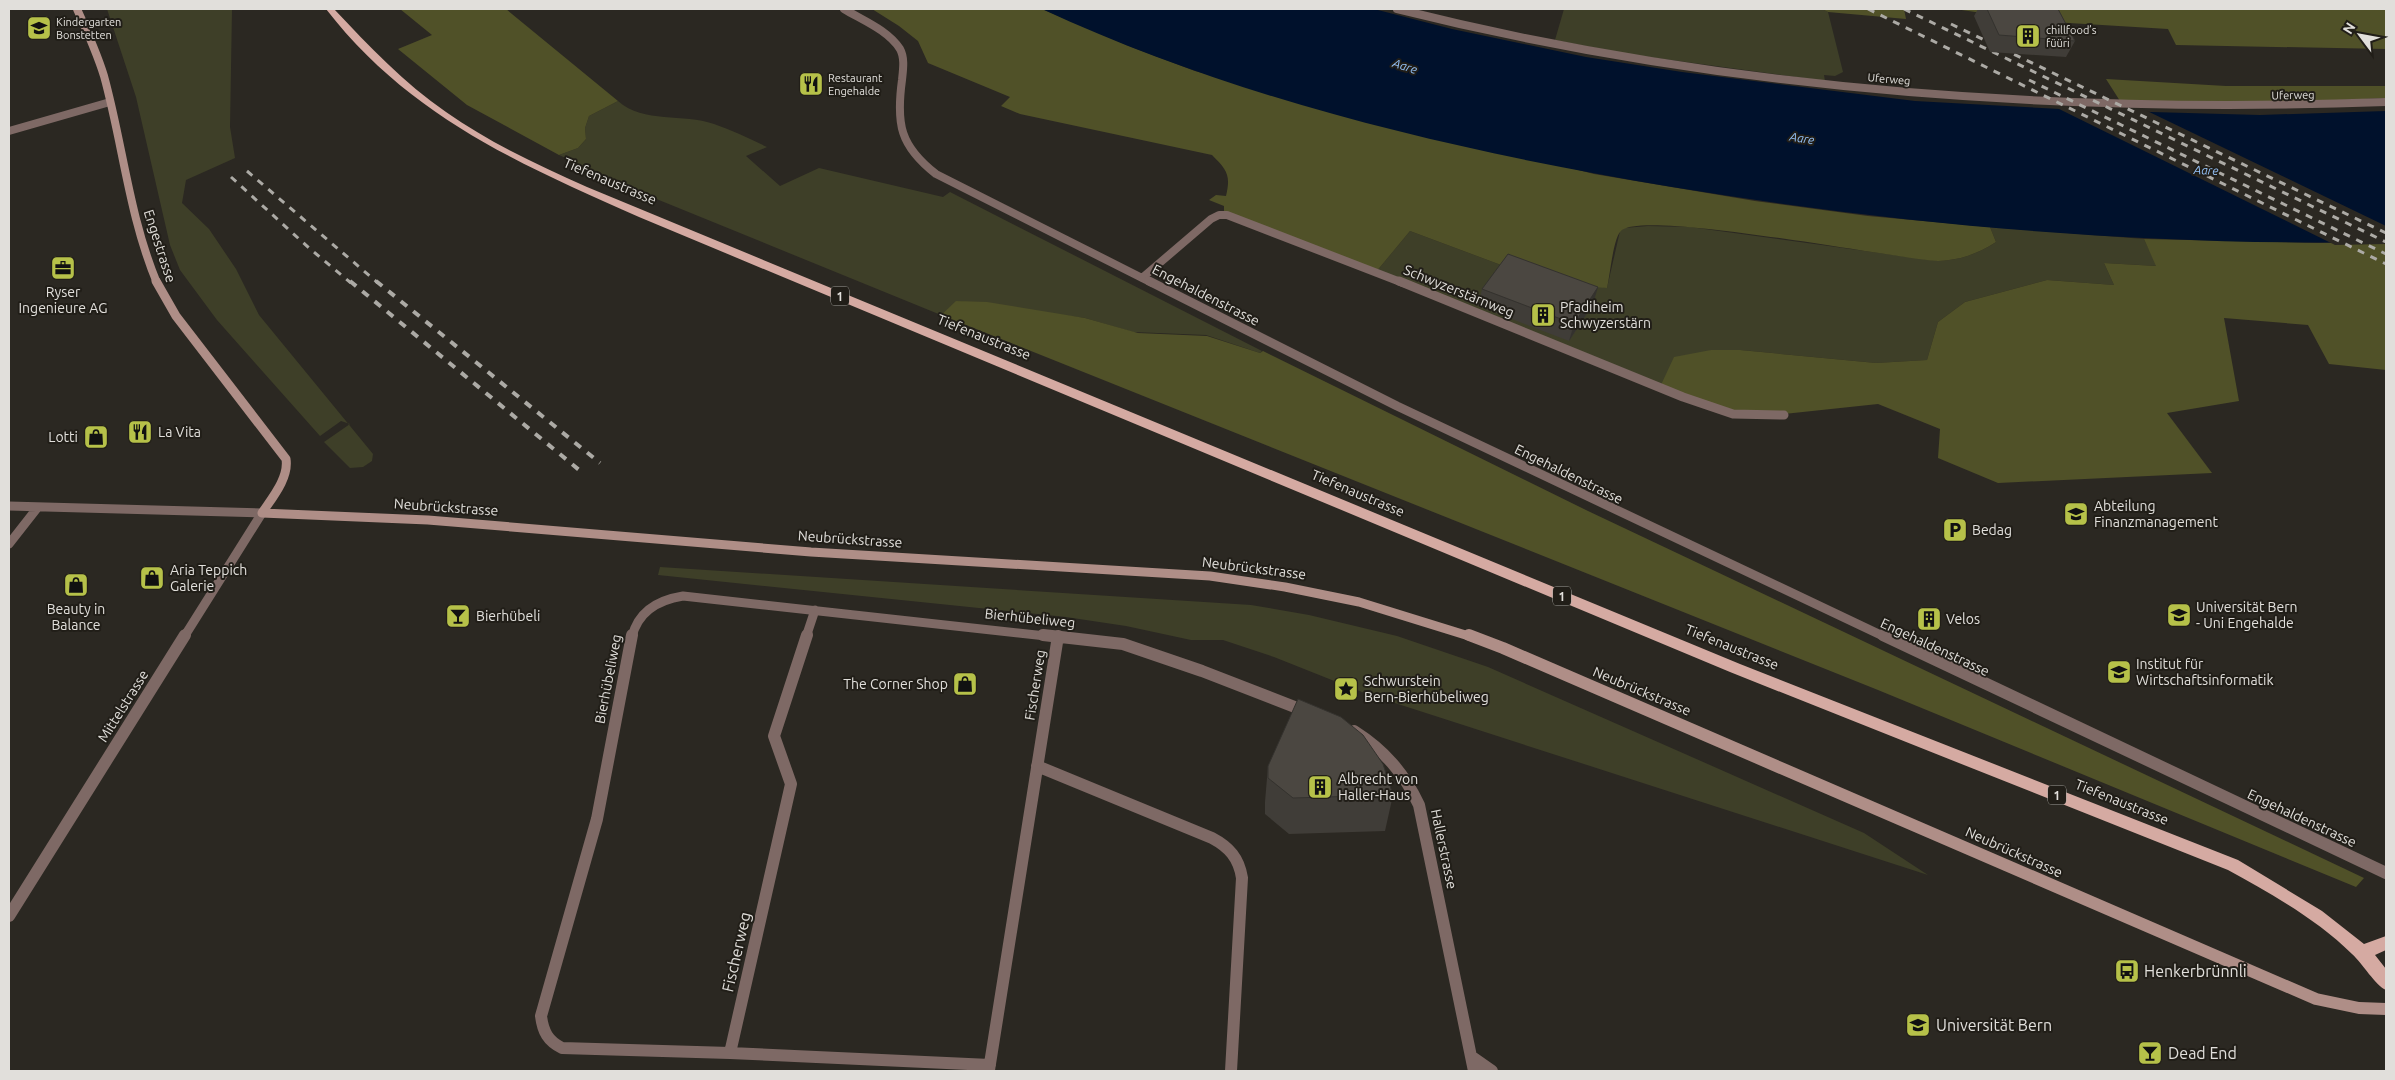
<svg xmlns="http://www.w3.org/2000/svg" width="2395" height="1080" font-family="Ubuntu,sans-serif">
<rect width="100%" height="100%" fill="#2b2822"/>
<!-- green -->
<path fill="#3e3f28" d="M107,9H232L230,127L235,158L186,180L182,203L209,229L236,269L259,315L373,454L372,461L363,467L350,468L324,442L350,424L341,421L320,436L217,320L180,270L170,245L136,97Z
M1564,9H1822L1828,12L1843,72L1835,76L1824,75L1825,81L1627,54L1555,40Z
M618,101C644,124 683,113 714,124C732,130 750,139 767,147L746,156L780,186L819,168L943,197L950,192L1262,351L1260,353L1206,335L1133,332L1085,318L957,301L941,315L654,198L559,155L578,148L586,139L585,128L589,116Z
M1648,226L1690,227L1938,261C1961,260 1977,254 1996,242L1990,227L2144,239L2157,266L2104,263L2114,285L2047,280L1965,302L1938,322L1927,360L1876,363L1740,350H1711L1660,387L1376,272L1410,231L1501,265L1607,288L1620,231L1624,228Z
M660,567L1251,605L1309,615L1397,636L1488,667L1864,833L1928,875L1367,694L1274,657L1223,640H1191L1126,626L1066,617L658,575Z"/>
<!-- forest -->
<path fill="#505128" d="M400,9H506L618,101L589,116L585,128L586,139L578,148L559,155L467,105L398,49L432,35Z
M872,9H1042L1134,48L1195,71L1594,174L1755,201L1868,216L1990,227L1996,242C1977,254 1961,260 1938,261C1891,258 1646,210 1622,230C1613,236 1610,277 1607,288L1566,285L1501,265L1410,231L1376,272L1224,214V206L1209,200L1216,195L1226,196C1231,175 1227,170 1212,155L1020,114L1001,106L1010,97L928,63L918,41L899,26Z
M1822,9H1904L1906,19L1828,12Z
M1955,9H2386V49L2176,45L2168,29L2036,21Z
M2106,79L2226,86H2386V98L2296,102L2120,101Z
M2144,239L2318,243L2386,242V370L2329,364L2308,325L2224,318L2239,401L2167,413L2212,473L1998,483L1938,458L1940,429L1878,404L1784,414L1732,413L1660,387L1674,357L1711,350H1740L1876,363L1927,360L1938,322L1965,302L2047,280L2114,285L2104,263L2156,266Z
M956,301L987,302L1085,318L1138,333L1207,336L1260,353L1263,351L1588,511L2364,878L2356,887L1878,690L941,315Z"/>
<!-- water -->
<path fill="#00112c" d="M1042,9H1374L1452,29L1586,57L1682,72L1915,101L2079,110L2260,115L2386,111V242C2147,246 1908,226 1672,187C1457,151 1241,101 1042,9Z"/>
<!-- pier -->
<path fill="#2b2822" d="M2053,106L2143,109L2386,226V244L2335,245Z"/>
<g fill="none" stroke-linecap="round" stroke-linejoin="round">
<!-- street-far2 -->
<path stroke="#7e6965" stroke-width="8" d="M844,9C862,20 888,30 900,49C905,58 903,70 902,80C896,124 900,146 936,174L1152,283
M1397,9C1720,90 2054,114 2386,102
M9,131L110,102
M1142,278L1211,219L1219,215H1227L1403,283"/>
<!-- street-far1 -->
<path stroke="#7e6965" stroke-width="9" d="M1149,281L1397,406L1885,637
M1399,281L1683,397L1733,414L1784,415
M9,506L262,513
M9,544L38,507
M184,637L262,513
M632,637C638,611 658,600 683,596L1055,637
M806,637L815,610"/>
<!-- street -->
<path stroke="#7e6965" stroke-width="12" d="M632,635L597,819L541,1016C543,1032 548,1041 562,1048L730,1053
M807,635L774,736L791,784L730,1053L990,1065
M1043,635L1123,644L1202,671L1305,711
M1883,635L2386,873
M1354,731C1384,750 1404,773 1419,805L1474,1071
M1037,766L1212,838C1229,847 1239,858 1242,878L1231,1071
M9,916L185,635
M1472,1057L1492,1071
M989,1070L1058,636"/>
<!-- secondary-far2 -->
<path stroke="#af8e87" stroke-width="8" d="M77,9C87,31 97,53 104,76C123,145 129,216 157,283"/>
<!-- secondary-far1 -->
<path stroke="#af8e87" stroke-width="9" d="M156,281L176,316L286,459C289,478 272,498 262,513L428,520L811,552L1210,576L1285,587L1359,602L1472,637"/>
<!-- secondary -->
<path stroke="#af8e87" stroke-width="12" d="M1469,635L1503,648L2316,999L2359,1008L2386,1009"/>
<!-- primary -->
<path fill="#d5aaa2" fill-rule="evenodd" d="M326,9H334C369,46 404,83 446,112C490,143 538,165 587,187L1740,664L2238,860L2322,911L2364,944L2386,936V950L2375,955L2386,969V990C2376,986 2362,963 2352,954C2317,919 2271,894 2228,870L1730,672L639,217C519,164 409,116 326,9Z"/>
<!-- rail-far1 -->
<path stroke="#acaaa5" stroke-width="3" stroke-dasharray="7 7" stroke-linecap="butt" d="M1868,9L2386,264
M1904,9L2386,242
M1951,24L2386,233
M2029,80L2386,254
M247,171L378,283
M231,177L309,248L351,283"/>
<!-- rail -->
<path stroke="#acaaa5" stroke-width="4" stroke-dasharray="8 8" stroke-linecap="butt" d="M350,281L584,474
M376,281L600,463"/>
</g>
<!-- wall -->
<path fill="#403d38" d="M1978,9H2058L2075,41L2066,57L1990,52L1974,16Z
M1482,289L1593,304L1569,341L1478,306Z
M1268,766L1393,795L1385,831L1289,834L1265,814V802Z"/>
<!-- shaded-wall -->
<path fill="#34322e" d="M1598,287L1593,304L1569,341L1574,324Z"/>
<!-- building -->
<path fill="#4b4741" stroke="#34322e" d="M1987,9H2058L2075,41L1999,35Z
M1508,254L1598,287L1574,324L1482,289Z
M1298,699L1341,717L1363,735L1383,764L1393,795L1293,798L1268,778V766Z"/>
<!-- icons -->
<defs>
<symbol id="school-square" viewBox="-11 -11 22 22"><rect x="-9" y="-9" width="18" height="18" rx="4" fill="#b6c149" stroke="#211e18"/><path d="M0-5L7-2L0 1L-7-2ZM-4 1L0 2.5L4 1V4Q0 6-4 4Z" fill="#111"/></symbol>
<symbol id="building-square" viewBox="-11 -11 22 22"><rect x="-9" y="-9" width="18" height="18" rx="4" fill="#b6c149" stroke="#211e18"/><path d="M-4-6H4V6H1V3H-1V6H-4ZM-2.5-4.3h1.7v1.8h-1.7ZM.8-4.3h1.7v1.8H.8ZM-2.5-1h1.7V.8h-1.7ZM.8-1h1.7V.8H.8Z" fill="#111"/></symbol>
<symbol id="restaurant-square" viewBox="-11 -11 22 22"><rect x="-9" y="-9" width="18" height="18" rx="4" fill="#b6c149" stroke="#211e18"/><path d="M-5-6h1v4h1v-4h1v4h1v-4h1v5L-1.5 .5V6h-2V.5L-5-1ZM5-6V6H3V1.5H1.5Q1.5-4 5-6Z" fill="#111"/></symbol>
<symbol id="office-square" viewBox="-11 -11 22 22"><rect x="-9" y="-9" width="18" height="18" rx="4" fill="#b6c149" stroke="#211e18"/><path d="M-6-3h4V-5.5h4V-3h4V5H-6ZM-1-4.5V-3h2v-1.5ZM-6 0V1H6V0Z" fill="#111"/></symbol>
<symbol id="shop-square" viewBox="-11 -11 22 22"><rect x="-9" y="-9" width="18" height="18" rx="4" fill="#b6c149" stroke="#211e18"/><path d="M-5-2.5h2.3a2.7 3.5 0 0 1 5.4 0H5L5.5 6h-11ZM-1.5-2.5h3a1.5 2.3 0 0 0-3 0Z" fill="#111"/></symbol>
<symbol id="university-square" viewBox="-11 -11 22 22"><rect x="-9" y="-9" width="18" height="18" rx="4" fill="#b6c149" stroke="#211e18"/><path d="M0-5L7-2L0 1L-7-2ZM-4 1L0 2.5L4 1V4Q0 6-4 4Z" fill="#111"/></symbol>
<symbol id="parking-square" viewBox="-11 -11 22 22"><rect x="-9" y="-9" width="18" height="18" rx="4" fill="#b6c149" stroke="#211e18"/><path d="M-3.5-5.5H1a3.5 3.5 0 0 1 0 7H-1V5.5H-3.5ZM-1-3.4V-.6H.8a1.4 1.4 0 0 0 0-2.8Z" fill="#111"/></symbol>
<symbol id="bar-square" viewBox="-11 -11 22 22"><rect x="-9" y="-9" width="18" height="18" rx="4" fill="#b6c149" stroke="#211e18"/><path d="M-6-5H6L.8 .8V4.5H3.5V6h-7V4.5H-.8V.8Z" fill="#111"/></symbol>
<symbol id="sight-square" viewBox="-11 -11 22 22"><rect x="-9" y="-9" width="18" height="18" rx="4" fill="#b6c149" stroke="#211e18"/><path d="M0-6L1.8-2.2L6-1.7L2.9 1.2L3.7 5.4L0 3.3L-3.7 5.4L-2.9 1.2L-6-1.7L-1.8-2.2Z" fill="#111"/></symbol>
<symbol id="bus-square" viewBox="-11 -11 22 22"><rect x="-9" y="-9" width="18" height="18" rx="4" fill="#b6c149" stroke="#211e18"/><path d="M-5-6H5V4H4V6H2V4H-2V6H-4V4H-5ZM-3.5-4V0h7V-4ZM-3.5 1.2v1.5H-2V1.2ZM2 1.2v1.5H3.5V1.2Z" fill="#111"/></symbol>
</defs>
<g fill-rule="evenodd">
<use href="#school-square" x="25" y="14" width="28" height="28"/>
<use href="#building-square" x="2014" y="22" width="28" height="28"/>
<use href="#restaurant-square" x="797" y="70" width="28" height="28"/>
<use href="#office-square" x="49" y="254" width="28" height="28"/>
<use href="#building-square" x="1529" y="301" width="28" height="28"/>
<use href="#restaurant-square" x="126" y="418" width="28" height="28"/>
<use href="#shop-square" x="82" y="423" width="28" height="28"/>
<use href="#university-square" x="2062" y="500" width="28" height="28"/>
<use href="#parking-square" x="1941" y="516" width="28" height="28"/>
<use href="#shop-square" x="138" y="564" width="28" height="28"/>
<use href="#shop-square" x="62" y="571" width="28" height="28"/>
<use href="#university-square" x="2165" y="601" width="28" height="28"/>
<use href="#bar-square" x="444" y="602" width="28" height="28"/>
<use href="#building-square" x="1915" y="605" width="28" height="28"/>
<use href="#university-square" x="2105" y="658" width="28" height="28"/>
<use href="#shop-square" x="951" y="670" width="28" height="28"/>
<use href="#sight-square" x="1332" y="675" width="28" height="28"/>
<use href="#building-square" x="1306" y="773" width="28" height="28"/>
<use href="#bus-square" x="2113" y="957" width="28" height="28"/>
<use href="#university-square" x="1904" y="1011" width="28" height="28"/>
<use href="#bar-square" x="2136" y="1039" width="28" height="28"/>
</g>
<g text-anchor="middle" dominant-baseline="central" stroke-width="4" stroke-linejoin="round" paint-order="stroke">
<!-- far-poi labels -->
<g font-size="11" fill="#e1dfdb" stroke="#211e18" text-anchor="start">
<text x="56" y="22">Kindergarten<tspan x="56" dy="13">Bonstetten</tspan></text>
<text x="2046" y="30">chillfood’s<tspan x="2046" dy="13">füüri</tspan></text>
<text x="828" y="78">Restaurant<tspan x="828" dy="13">Engehalde</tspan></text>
</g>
<!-- far-street labels -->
<g font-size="11" fill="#e1dfdb" stroke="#211e18">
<text transform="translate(1889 79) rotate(5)">Uferweg</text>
<text transform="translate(2293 95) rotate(-1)">Uferweg</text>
</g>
<!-- far-water labels -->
<g font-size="12" font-style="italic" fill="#95c3f9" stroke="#211e18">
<text transform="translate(1405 66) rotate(18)">Aare</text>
<text transform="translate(1802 138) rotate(9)">Aare</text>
<text transform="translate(2206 170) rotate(2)">Aare</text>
</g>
<!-- shield labels -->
<g fill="#211e18" stroke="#a7a5a0" stroke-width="1">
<rect x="831" y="286.5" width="18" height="19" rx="4"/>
<rect x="1553" y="586.5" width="18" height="19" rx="4"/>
<rect x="2048" y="785.5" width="18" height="19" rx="4"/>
</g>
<g font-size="12" font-weight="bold" fill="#e1dfdb">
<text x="840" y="296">1</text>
<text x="1562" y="596">1</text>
<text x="2057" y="795">1</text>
</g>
<!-- street labels -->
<g font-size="14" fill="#e1dfdb" stroke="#211e18">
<text transform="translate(610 181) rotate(23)">Tiefenaustrasse</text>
<text transform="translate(160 246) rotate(72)">Engestrasse</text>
<text transform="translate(1459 291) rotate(22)">Schwyzerstärnweg</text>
<text transform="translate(1206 295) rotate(27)">Engehaldenstrasse</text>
<text transform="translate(984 337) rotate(22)">Tiefenaustrasse</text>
<text transform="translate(1569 474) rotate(26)">Engehaldenstrasse</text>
<text transform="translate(1358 493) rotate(23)">Tiefenaustrasse</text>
<text transform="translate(446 507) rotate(4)">Neubrückstrasse</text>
<text transform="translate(850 539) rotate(4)">Neubrückstrasse</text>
<text transform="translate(1254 568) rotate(7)">Neubrückstrasse</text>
<text transform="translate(1030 618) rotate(6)">Bierhübeliweg</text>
<text transform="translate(1732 647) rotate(22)">Tiefenaustrasse</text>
<text transform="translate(1935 647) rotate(25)">Engehaldenstrasse</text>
<text transform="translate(608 679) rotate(-79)">Bierhübeliweg</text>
<text transform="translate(1035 685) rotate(-81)">Fischerweg</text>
<text transform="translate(1642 691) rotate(23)">Neubrückstrasse</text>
<text transform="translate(123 706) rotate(-58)">Mittelstrasse</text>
<text transform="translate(2122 802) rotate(22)">Tiefenaustrasse</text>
<text transform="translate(2302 818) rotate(25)">Engehaldenstrasse</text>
<text transform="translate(1444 849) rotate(78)">Hallerstrasse</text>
<text transform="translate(2014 852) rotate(24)">Neubrückstrasse</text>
</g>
<!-- poi labels -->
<g font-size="14" fill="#e1dfdb" stroke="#211e18" text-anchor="start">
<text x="63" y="292" text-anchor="middle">Ryser<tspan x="63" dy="16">Ingenieure AG</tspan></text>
<text x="1560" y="307">Pfadiheim<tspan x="1560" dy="16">Schwyzerstärn</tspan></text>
<text x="158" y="432">La Vita</text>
<text x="78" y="437" text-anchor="end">Lotti</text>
<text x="2094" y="506">Abteilung<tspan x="2094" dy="16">Finanzmanagement</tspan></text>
<text x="1972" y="530">Bedag</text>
<text x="170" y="570">Aria Teppich<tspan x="170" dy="16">Galerie</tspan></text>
<text x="2196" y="607">Universität Bern<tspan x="2196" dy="16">- Uni Engehalde</tspan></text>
<text x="76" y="609" text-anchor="middle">Beauty in<tspan x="76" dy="16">Balance</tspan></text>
<text x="476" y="616">Bierhübeli</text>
<text x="1946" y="619">Velos</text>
<text x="2136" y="664">Institut für<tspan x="2136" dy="16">Wirtschaftsinformatik</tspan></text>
<text x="1364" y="681">Schwurstein<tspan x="1364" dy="16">Bern-Bierhübeliweg</tspan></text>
<text x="948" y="684" text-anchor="end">The Corner Shop</text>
<text x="1338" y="779">Albrecht von<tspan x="1338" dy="16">Haller-Haus</tspan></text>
</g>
<!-- near-street labels -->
<g font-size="16" fill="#e1dfdb" stroke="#211e18">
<text transform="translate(736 952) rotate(-77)">Fischerweg</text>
</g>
<!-- near-poi labels -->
<g font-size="16" fill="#e1dfdb" stroke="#211e18" text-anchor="start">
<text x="2144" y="971">Henkerbrünnli</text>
<text x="1936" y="1025">Universität Bern</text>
<text x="2168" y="1053">Dead End</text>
</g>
</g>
<!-- border -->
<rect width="2395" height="1080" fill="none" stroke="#e1dfdb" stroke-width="20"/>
<!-- north arrow -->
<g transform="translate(2360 35) rotate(302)" stroke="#211e18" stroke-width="4" paint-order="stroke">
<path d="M0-4L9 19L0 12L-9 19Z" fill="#e1dfdb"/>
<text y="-8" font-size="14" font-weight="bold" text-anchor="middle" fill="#e1dfdb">N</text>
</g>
</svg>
